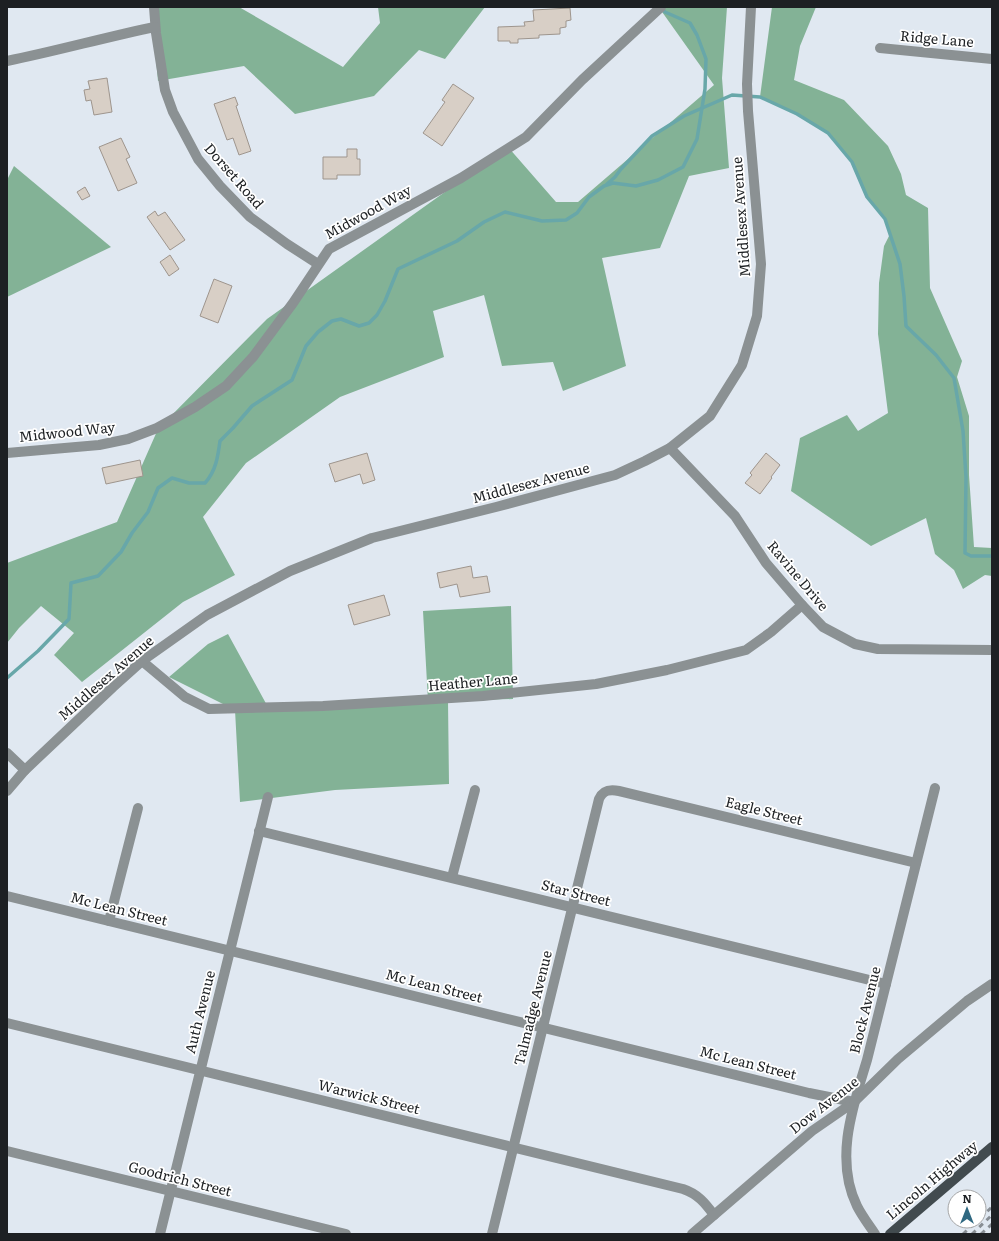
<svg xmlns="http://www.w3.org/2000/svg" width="999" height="1241" font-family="Literata,serif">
<rect width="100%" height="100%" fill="#e0e8f1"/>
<g fill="#83b296">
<polygon points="151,7 239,7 343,67 380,23 378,7 485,7 445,59 419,50 374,96 295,114 244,66 158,81"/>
<polygon points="662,7 727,7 722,78 729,168 689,176 660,248 602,258 626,366 563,391 553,362 502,366 484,295 433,311 444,357 340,397 246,463 203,517 235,575 183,602 82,682 54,655 74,633 41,606 19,628 7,643 7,563 117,522 158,429 267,319 508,147 556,202 578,202 714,85 660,9"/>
<polygon points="772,7 816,7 800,46 794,80 844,100 888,146 901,174 906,195 928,208 930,288 962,361 957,377 969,416 969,475 974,547 992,548 992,576 985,575 963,589 954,570 935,554 926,518 871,546 791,491 800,438 847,415 858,431 888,413 878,334 879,283 884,246 890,234 885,219 867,197 852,162 828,133 797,114 760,97"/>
<polygon points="14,166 111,247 7,297 7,180"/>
<polygon points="511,606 513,699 448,701 449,784 335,790 240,802 235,710 169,677 208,644 228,634 269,709 428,701 423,611"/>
</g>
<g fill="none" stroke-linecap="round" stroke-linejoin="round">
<g stroke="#68a7a9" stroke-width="3.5">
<polyline points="607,184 615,177 621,169 652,136 684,116 732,95 760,97 797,114 828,133 852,162 867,197 885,219 900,264 904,296 906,326 936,355 954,378 963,431 966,477 965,553 971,556 992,556"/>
<path d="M 7,678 L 38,651 L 69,619 L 71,583 L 98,576 L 121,552 L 132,533 L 148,512 L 158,488 L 172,478 L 189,483 L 205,483 C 216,471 218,456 220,441 L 233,428 L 252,406 L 292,380 L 306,346 L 318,332 L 332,321 L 341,319 L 359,326 L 369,323 L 377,315 L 385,301 L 398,269 L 457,241 L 484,222 L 505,212 L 542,221 L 566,220 L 577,213 L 589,197 L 604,186 L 613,183 L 636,186 L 658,180 L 683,167 L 697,139 L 705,89 L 706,59 L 697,35 L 690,23 L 665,12 L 661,8"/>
</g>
</g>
<g fill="#d8cfc6" stroke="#9e958d">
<polygon points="570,8 571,20 566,21 566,27 560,28 560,34 539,35 539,38 518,39 518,43 510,43 510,41 498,41 498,27 525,26 524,22 534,21 533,10"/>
<polygon points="107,78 112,112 94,115 91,100 86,101 84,90 90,89 88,81"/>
<polygon points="453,84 474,98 442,146 423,133 445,102 442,100"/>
<polygon points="235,97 238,105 236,106 251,151 239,155 233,138 227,140 214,104"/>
<polygon points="121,138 130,157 126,159 137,183 118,191 99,147"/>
<polygon points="347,149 357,149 357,159 360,159 360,175 337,175 337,179 323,179 323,157 347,157"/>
<polygon points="85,187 90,196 82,200 77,192"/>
<polygon points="155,211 158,216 165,212 185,240 170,250 147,217"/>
<polygon points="170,255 179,269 169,276 160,262"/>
<polygon points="214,279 232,286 218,323 200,316"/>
<polygon points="367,453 375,480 363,484 360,474 335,482 329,464"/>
<polygon points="766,453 780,465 771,477 772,478 760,494 745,483 752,475 750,473"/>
<polygon points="140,460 143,476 106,484 102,468"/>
<polygon points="471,566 473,578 487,576 490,592 460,597 457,584 440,588 437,573"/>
<polygon points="384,595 390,615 354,625 348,605"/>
</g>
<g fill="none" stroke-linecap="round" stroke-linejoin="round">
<g stroke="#8b9193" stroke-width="10">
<polyline points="154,7 156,33 165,90 173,112 198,159 220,186 250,217 287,244 318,264"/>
<polyline points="880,48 992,59"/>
<path d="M 7,61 C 57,51 106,37 155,27"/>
<polyline points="670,448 735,516 766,563 802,605 823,627 855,644 878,649 992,650"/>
<polyline points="7,453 99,445 128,439 157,428 195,407 226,386 253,357 293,303 329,249 461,178 526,137 582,80 661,7"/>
<polyline points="142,661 185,697 209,709 323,706 483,696 596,684 667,670 746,650 771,632 802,605"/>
<polyline points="7,753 25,770"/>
<polyline points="7,791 25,770 113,687 142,661 207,615 290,571 372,538 496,507 615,475 645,461 670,448 710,416 742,365 757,316 761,264 748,111 747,84 751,7"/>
<polyline points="259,831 886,984"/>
<polyline points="452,877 475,790"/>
<polyline points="7,896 809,1093 854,1102"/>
<polyline points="109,921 138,808"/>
<path d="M 7,1023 L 683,1189 C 698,1194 705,1203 714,1215"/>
<polyline points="7,1151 346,1234"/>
<polyline points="160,1234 268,797"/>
<path d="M 492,1234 L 599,799 C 603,790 610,789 619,791 L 916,863"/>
<polyline points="692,1234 812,1131 854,1102 898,1059 967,1001 992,984"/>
<path d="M 875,1234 C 869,1225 862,1216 857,1206 C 834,1159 853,1106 867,1060 L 935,788"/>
</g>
<polyline stroke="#424b4f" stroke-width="10" points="890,1234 992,1147"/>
<g stroke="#888e94" stroke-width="3" stroke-dasharray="5 5" stroke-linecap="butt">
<polyline points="980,1218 992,1207"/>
<polyline points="963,1234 976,1222"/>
<polyline points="972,1234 992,1215"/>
<polyline points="981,1234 992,1224"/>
<polyline points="991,1234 992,1233"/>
</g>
</g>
<g text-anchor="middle" stroke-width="3.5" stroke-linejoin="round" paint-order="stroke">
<g font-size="14" fill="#1d2023" stroke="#fff">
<text transform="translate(937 39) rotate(5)" y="5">Ridge Lane</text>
<text transform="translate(234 176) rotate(49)" y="5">Dorset Road</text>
<text transform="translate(368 212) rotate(-29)" y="5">Midwood Way</text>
<text transform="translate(741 217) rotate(-94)" y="5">Middlesex Avenue</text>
<text transform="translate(67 432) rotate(-6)" y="5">Midwood Way</text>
<text transform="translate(531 483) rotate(-15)" y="5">Middlesex Avenue</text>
<text transform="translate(798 576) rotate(50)" y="5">Ravine Drive</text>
<text transform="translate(106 678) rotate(-41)" y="5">Middlesex Avenue</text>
<text transform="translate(473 682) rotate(-5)" y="5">Heather Lane</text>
<text transform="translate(764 811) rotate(14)" y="5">Eagle Street</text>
<text transform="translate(576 893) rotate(14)" y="5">Star Street</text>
<text transform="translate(119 909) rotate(14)" y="5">Mc Lean Street</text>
<text transform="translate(434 986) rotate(14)" y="5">Mc Lean Street</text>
<text transform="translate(533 1008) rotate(-76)" y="5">Talmadge Avenue</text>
<text transform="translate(865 1010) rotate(-76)" y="5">Block Avenue</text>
<text transform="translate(200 1012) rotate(-76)" y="5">Auth Avenue</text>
<text transform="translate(748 1063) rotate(14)" y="5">Mc Lean Street</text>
<text transform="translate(369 1097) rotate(14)" y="5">Warwick Street</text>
<text transform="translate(824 1105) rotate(-38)" y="5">Dow Avenue</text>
<text transform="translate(180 1179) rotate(14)" y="5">Goodrich Street</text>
<text transform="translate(932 1180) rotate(-40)" y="5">Lincoln Highway</text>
</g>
</g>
<rect width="999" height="1241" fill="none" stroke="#1d2023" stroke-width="16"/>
<g transform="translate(967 1209)"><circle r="19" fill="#ffffff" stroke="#a5a6a7"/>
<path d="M0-3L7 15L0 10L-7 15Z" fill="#2f6881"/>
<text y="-6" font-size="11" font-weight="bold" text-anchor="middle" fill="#1d2023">N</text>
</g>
</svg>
